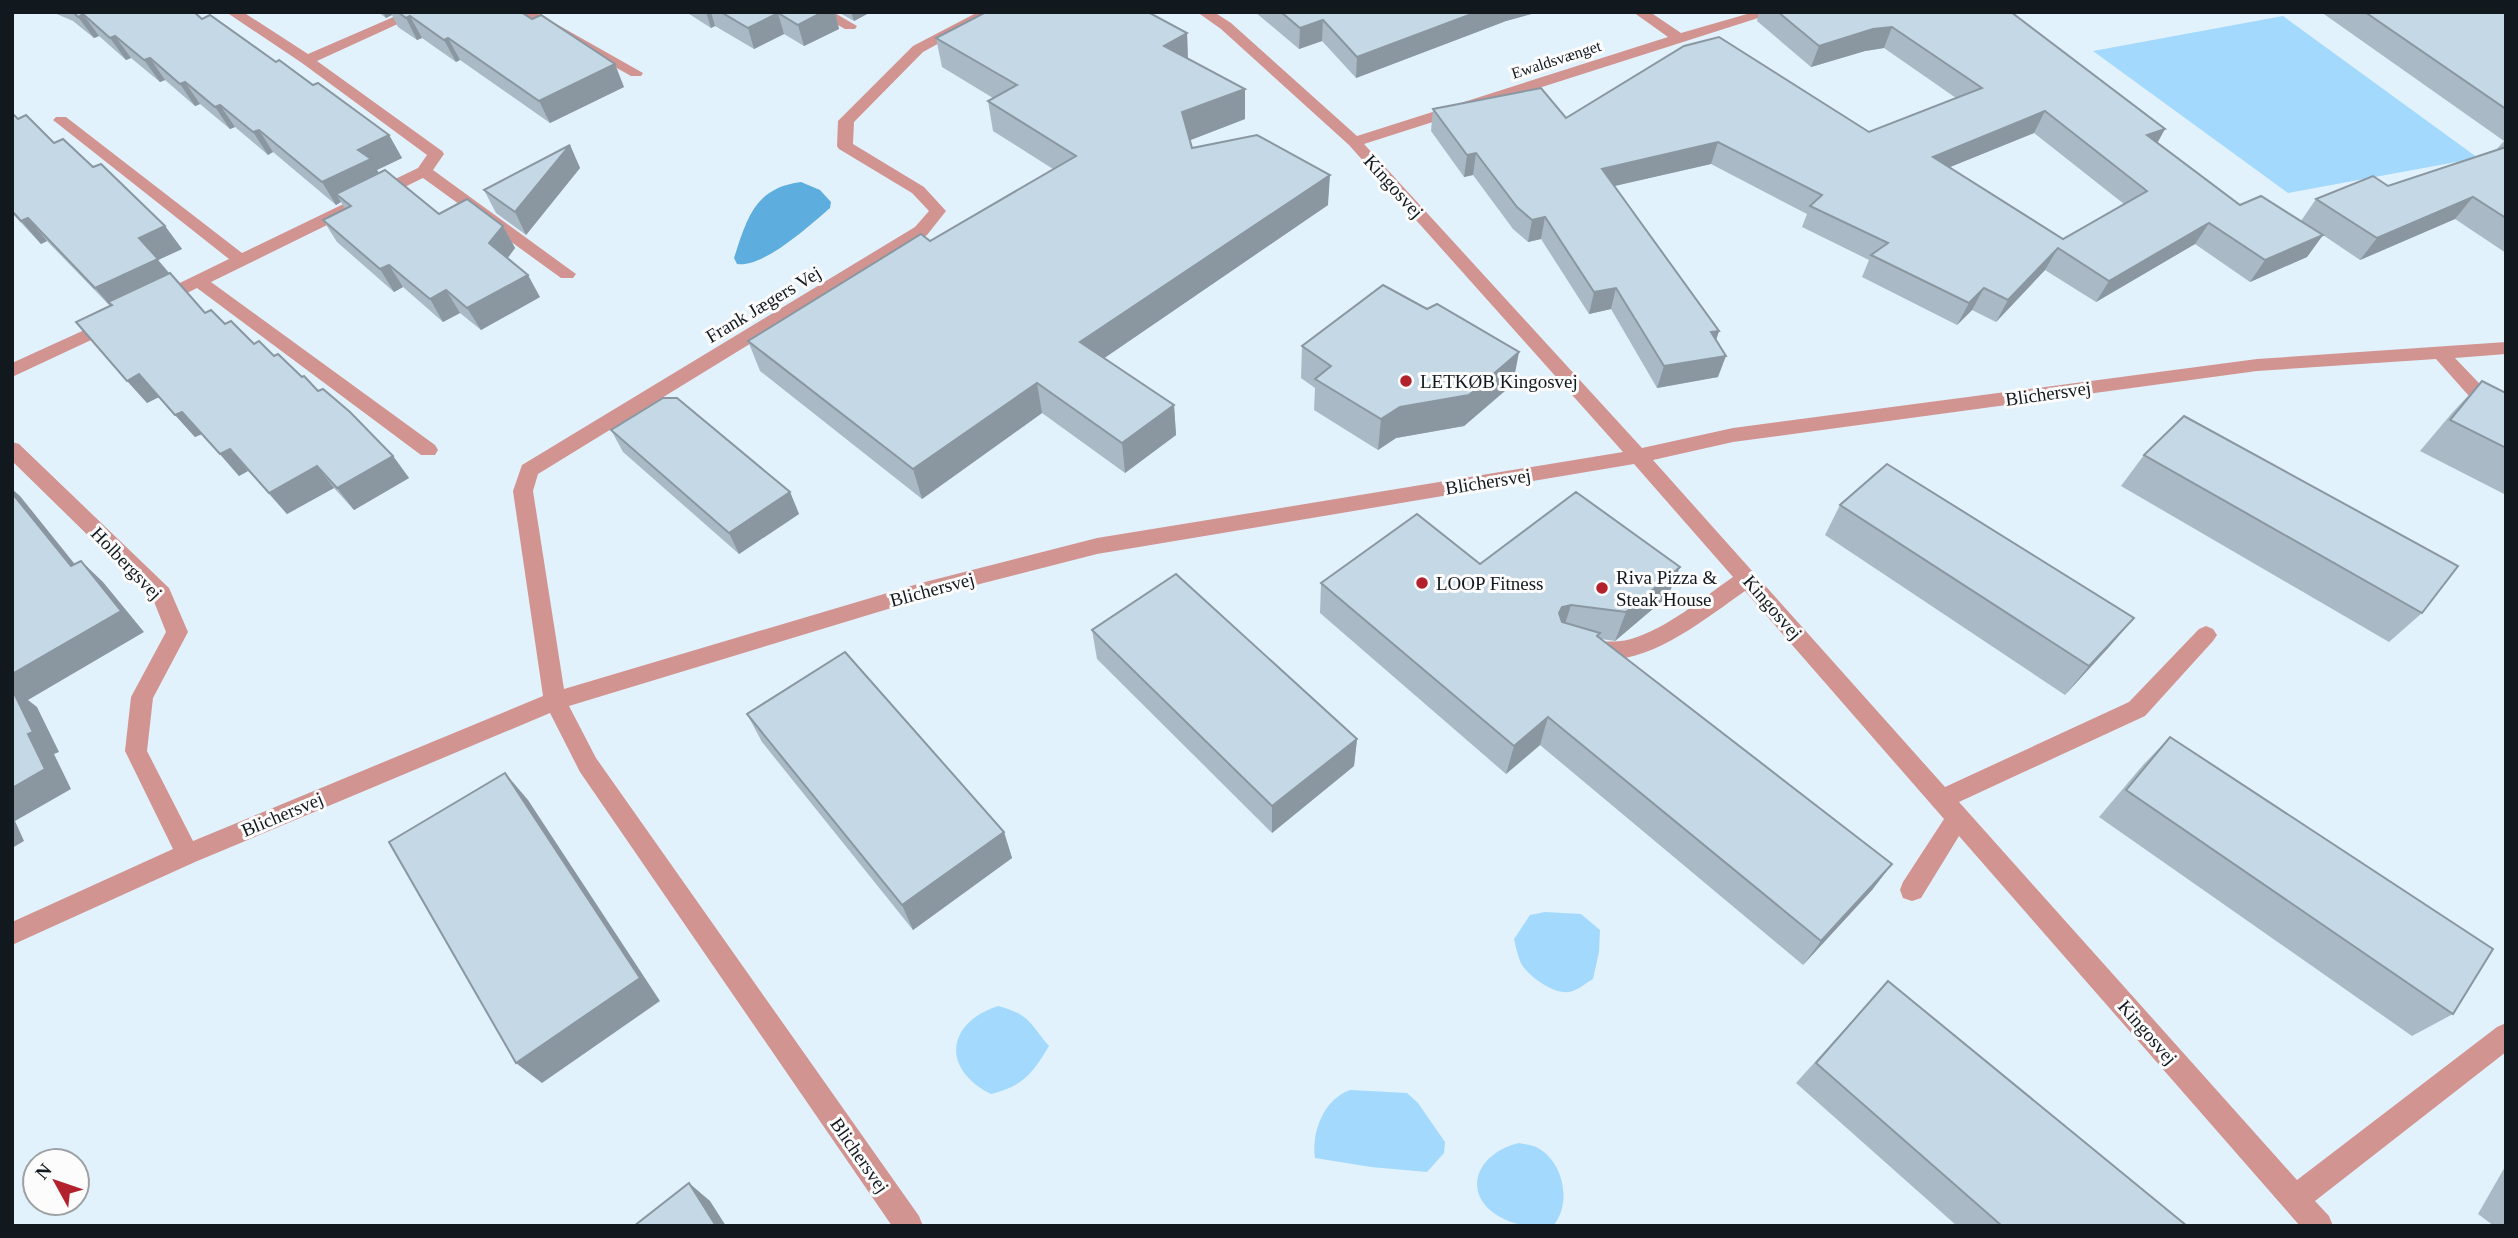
<svg xmlns="http://www.w3.org/2000/svg" width="2518" height="1238" font-family="Georgia,serif">
<rect width="100%" height="100%" fill="#e2f2fd"/>
<g fill="#a3d9fc">
<polygon points="2283,16 2478,158 2288,193 2093,51"/>
<path d="M 1545,912 L 1581,914 L 1600,930 L 1599,952 L 1593,979 C 1586,983 1577,991 1569,992 C 1553,994 1530,977 1522,965 C 1518,958 1516,947 1514,939 L 1530,915 Z"/>
<path d="M 998,1006 C 1031,1015 1029,1023 1049,1046 C 1033,1073 1023,1086 991,1094 C 941,1069 946,1023 998,1006 Z"/>
<path d="M 1350,1090 L 1407,1093 L 1418,1103 L 1445,1142 L 1444,1153 L 1427,1172 L 1371,1167 L 1315,1158 C 1311,1132 1324,1099 1350,1090 Z"/>
<path d="M 1519,1143 C 1524,1144 1531,1145 1536,1147 C 1563,1160 1573,1203 1553,1226 C 1536,1226 1520,1227 1504,1219 C 1459,1197 1475,1153 1519,1143 Z"/>
</g>
<path fill="#5daddf" d="M 801,182 L 820,190 L 831,202 L 830,208 C 810,225 764,268 737,264 L 734,258 C 747,219 754,188 801,182 Z"/>
<g fill="none" stroke-linecap="round" stroke-linejoin="round">
<g fill="#d29490" fill-rule="evenodd">
<polygon points="226,12 243,12 308,54 405,12 424,12 317,61 442,151 444,154 433,170 576,274 573,278 561,278 423,178 211,282 435,445 438,450 435,455 421,455 197,288 163,305 151,305 148,301 151,297 229,259 53,120 56,117 66,117 242,253 418,168 427,155 302,63"/>
<polygon points="517,12 535,12 643,73 641,76 631,76"/>
<polygon points="815,12 833,12 857,26 855,29 845,29"/>
<path d="M 978,12 L 996,12 L 923,52 L 854,122 L 853,144 L 924,187 L 946,211 L 927,235 L 538,474 L 533,491 L 564,689 L 921,583 L 1097,538 L 1623,452 L 1349,145 L 1221,29 L 1197,12 L 1214,12 L 1231,23 L 1357,136 L 1668,37 L 1633,12 L 1650,12 L 1681,33 L 1754,12 L 1777,12 L 1364,144 L 1642,448 L 1733,428 L 2257,359 L 2506,342 L 2506,354 L 2455,358 L 2499,404 L 2506,408 L 2506,423 L 2485,414 L 2436,359 L 2257,371 L 1733,442 L 1653,460 L 1945,787 L 2129,702 L 2199,629 L 2206,626 L 2213,629 L 2217,635 L 2213,641 L 2145,716 L 1959,802 L 2297,1180 L 2497,1027 L 2506,1023 L 2506,1052 L 2315,1201 L 2329,1216 L 2333,1226 L 2300,1226 L 1959,836 L 1921,898 L 1912,901 L 1903,898 L 1900,890 L 1903,882 L 1944,819 L 1745,591 C 1702,621 1638,675 1582,656 L 1579,650 L 1582,644 C 1598,639 1615,644 1631,639 C 1668,628 1701,599 1733,577 L 1634,464 L 1097,554 L 921,599 L 569,706 L 596,758 L 919,1216 L 923,1226 L 892,1226 L 580,772 L 550,713 L 195,862 L 12,945 L 12,922 L 173,849 L 125,751 L 131,697 L 166,632 L 153,599 L 12,461 L 12,442 L 19,444 L 169,588 L 188,632 L 153,698 L 147,751 L 193,841 L 543,696 L 513,491 L 522,465 L 915,227 L 929,211 L 912,193 L 839,149 L 837,146 L 838,121 L 913,46 Z"/>
<polygon points="113,317 122,323 119,327 12,377 12,363"/>
</g>
</g>
<g fill="#a9bac6" fill-rule="evenodd">
<polygon points="52,12 194,12 202,19 313,85 389,135 402,158 377,170 379,173 439,214 503,226 515,248 508,258 540,297 481,330 460,313 443,322 403,287 394,292 337,242 323,220 345,209 341,202 336,205 273,152 268,155 235,127 230,129 200,104 195,106 165,80 160,82 131,58 126,60 99,36 94,38 73,21"/>
<polygon points="378,12 521,12 624,87 550,123 460,60 456,62 422,38 417,40 398,27 392,15 386,18"/>
<polygon points="686,12 835,12 839,29 804,46 784,34 754,49 715,26 711,28"/>
<polygon points="838,12 871,12 854,21"/>
<polygon points="1255,12 1539,12 1506,21 1356,78 1322,41 1299,49"/>
<path d="M 1759,12 L 2011,12 L 2157,143 L 2240,205 L 2301,221 L 2316,199 L 2388,186 L 2496,150 L 2504,141 L 2321,12 L 2506,12 L 2506,253 L 2455,219 L 2360,260 L 2323,235 L 2307,257 L 2250,282 L 2195,244 L 2096,302 L 2045,270 L 1996,322 L 1972,310 L 1957,325 L 1862,277 L 1869,260 L 1802,227 L 1807,214 L 1711,164 L 1614,186 L 1719,331 L 1716,340 L 1718,377 L 1657,388 L 1611,309 L 1589,314 L 1541,239 L 1528,242 L 1513,229 L 1473,175 L 1464,177 L 1431,131 L 1433,109 L 1566,118 L 1869,132 L 1956,98 L 1884,48 L 1865,51 L 1811,67 L 1757,21 ZM 2034,133 L 2124,204 L 2063,239 L 1950,167 Z"/>
<polygon points="1187,33 1188,59 1245,119 1190,140 1192,148 1328,205 1104,358 1174,405 1176,435 1125,473 1042,413 922,499 760,371 748,341 930,241 1053,169 993,131 988,101 993,98 942,67 936,38"/>
<polygon points="12,113 18,119 54,143 93,167 165,226 182,249 158,260 205,313 225,324 274,356 302,377 393,456 409,478 354,510 334,488 287,514 248,471 239,476 202,434 195,437 159,397 147,403 110,306 47,241 41,244 12,213"/>
<polygon points="570,145 580,168 526,235 496,213 484,190"/>
<polygon points="1302,346 1513,384 1464,426 1396,438 1378,450 1314,410 1315,388 1301,378"/>
<polygon points="2482,381 2506,393 2506,495 2420,451 2452,413"/>
<polygon points="611,430 790,492 799,514 739,554 623,452"/>
<polygon points="2144,455 2422,613 2389,642 2121,486"/>
<polygon points="1840,505 2134,618 2109,647 2065,695 1825,535"/>
<polygon points="1480,564 1668,596 1615,641 1601,639 1892,864 1872,890 1803,965 1540,745 1506,774 1320,613 1321,583"/>
<polygon points="1092,630 1357,739 1354,766 1272,833 1097,659"/>
<polygon points="747,714 1004,832 1012,858 913,930 762,742"/>
<polygon points="2170,737 2453,1014 2412,1036 2099,817 2143,765"/>
<polygon points="1888,981 2187,1226 1957,1226 1796,1083"/>
<polygon points="2506,1165 2506,1226 2494,1226 2478,1214"/>
</g>
<g fill="#8a97a1">
<polygon points="383,12 391,12 392,15 386,18"/>
<polygon points="706,12 711,12 715,26 711,28"/>
<polygon points="823,12 835,12 839,29 804,46 798,25"/>
<polygon points="851,12 871,12 854,21"/>
<polygon points="1477,12 1539,12 1506,21 1356,78 1357,57"/>
<polygon points="778,13 784,34 754,49 748,28"/>
<polygon points="83,14 99,36 94,38 78,17"/>
<polygon points="410,16 422,38 417,40 406,18"/>
<polygon points="1323,20 1322,41 1299,49 1300,28"/>
<polygon points="1892,27 1884,48 1865,51 1811,67 1819,46 1873,29"/>
<polygon points="1187,33 1188,63 1164,46"/>
<polygon points="115,36 131,58 126,60 110,38"/>
<polygon points="448,38 460,60 456,62 444,40"/>
<polygon points="150,58 165,80 160,82 144,60"/>
<polygon points="615,64 624,87 550,123 539,101"/>
<polygon points="185,82 200,104 195,106 180,84"/>
<polygon points="1245,89 1245,119 1183,143 1182,112"/>
<polygon points="220,105 235,127 230,129 215,107"/>
<polygon points="2045,111 2034,133 1923,178 1933,157"/>
<polygon points="2165,129 2153,151 2147,135"/>
<polygon points="259,130 273,152 268,155 253,132"/>
<polygon points="389,135 402,158 377,170 384,182 336,194 341,202 336,205 322,182 358,150"/>
<polygon points="1718,142 1711,164 1597,190 1602,169"/>
<polygon points="570,145 580,168 526,235 515,212"/>
<polygon points="1476,153 1473,175 1464,177 1467,155"/>
<polygon points="1330,175 1328,205 1084,372 1080,342"/>
<polygon points="2473,197 2455,219 2360,260 2377,238"/>
<polygon points="1545,217 1541,239 1528,242 1532,220"/>
<polygon points="28,218 47,241 41,244 21,221"/>
<polygon points="2209,223 2195,244 2096,302 2109,281"/>
<polygon points="165,226 182,249 158,260 176,282 115,311 95,288 139,238"/>
<polygon points="503,226 515,248 502,265 489,243"/>
<polygon points="2323,235 2307,257 2250,282 2265,260"/>
<polygon points="2058,248 2045,270 1996,322 2008,300"/>
<polygon points="389,265 403,287 394,292 380,269"/>
<polygon points="528,275 540,297 481,330 467,308"/>
<polygon points="1616,288 1611,309 1589,314 1594,292"/>
<polygon points="1984,288 1972,310 1957,325 1969,303"/>
<polygon points="446,290 460,313 443,322 430,299"/>
<polygon points="1719,331 1712,352 1711,332"/>
<polygon points="1519,352 1513,384 1464,426 1396,438 1378,450 1381,419 1400,407"/>
<polygon points="1726,356 1718,377 1657,388 1664,366"/>
<polygon points="139,374 159,397 147,403 127,381"/>
<polygon points="1037,383 1042,413 922,499 913,469"/>
<polygon points="1174,405 1176,435 1125,473 1122,443"/>
<polygon points="182,412 202,434 195,437 175,415"/>
<polygon points="230,449 248,471 239,476 220,454"/>
<polygon points="393,456 409,478 354,510 337,488"/>
<polygon points="317,466 334,488 287,514 269,493"/>
<polygon points="12,489 20,496 94,588 71,566 12,493"/>
<polygon points="790,492 799,514 739,554 729,533"/>
<polygon points="81,561 103,582 144,632 28,700 37,707 59,752 54,754 71,789 15,821 24,841 12,848 12,788 28,734 12,693 12,674"/>
<polygon points="1680,567 1668,596 1615,641 1626,612"/>
<polygon points="1571,605 1562,634 1559,613 1562,607"/>
<polygon points="2134,618 2109,647 2065,695 2089,666"/>
<polygon points="1548,717 1540,745 1506,774 1514,746"/>
<polygon points="1357,739 1354,766 1272,833 1272,806"/>
<polygon points="505,773 528,800 660,1001 542,1083 516,1063"/>
<polygon points="1004,832 1012,858 913,930 902,905"/>
<polygon points="1892,864 1872,890 1803,965 1821,941"/>
<polygon points="689,1183 710,1201 726,1226 716,1226"/>
</g>
<g fill="#c5d8e6" stroke="#8a97a1" stroke-width="2" fill-rule="evenodd">
<polygon points="73,12 194,12 202,19 210,15 276,62 279,60 313,85 318,83 389,135 358,150 371,159 322,182 259,130 253,132 220,105 215,107 185,82 180,84 150,58 144,60 115,36 110,38 83,14 78,17"/>
<polygon points="398,12 521,12 532,19 541,15 615,64 539,101 448,38 444,40 410,16 406,18"/>
<polygon points="721,12 823,12 798,25 778,13 748,28"/>
<polygon points="986,12 1148,12 1187,33 1164,46 1245,89 1182,112 1192,148 1257,135 1330,175 1080,342 1174,405 1122,443 1037,383 913,469 748,341 921,234 930,241 1076,156 988,101 1017,85 936,38"/>
<polygon points="1281,12 1477,12 1357,57 1323,20 1300,28"/>
<path d="M 1778,12 L 2011,12 L 2165,129 L 2147,135 L 2240,205 L 2261,196 L 2323,235 L 2265,260 L 2209,223 L 2109,281 L 2058,248 L 2008,300 L 1984,288 L 1969,303 L 1871,255 L 1888,243 L 1810,206 L 1822,195 L 1718,142 L 1602,169 L 1719,331 L 1711,332 L 1726,356 L 1664,366 L 1616,288 L 1594,292 L 1545,217 L 1532,220 L 1517,207 L 1476,153 L 1467,155 L 1433,109 L 1541,88 L 1566,118 L 1684,46 L 1719,37 L 1869,132 L 1982,88 L 1892,27 L 1873,29 L 1819,46 ZM 2045,111 L 2147,191 L 2063,239 L 1933,157 Z"/>
<polygon points="2365,12 2506,12 2506,109"/>
<polygon points="12,113 18,119 26,115 54,143 63,139 93,167 101,164 165,226 139,238 158,259 95,288 28,218 21,221 12,211"/>
<polygon points="570,145 515,212 484,190"/>
<polygon points="2506,147 2506,218 2473,197 2377,238 2316,199 2373,176 2388,186"/>
<polygon points="385,170 439,214 467,199 503,226 489,243 528,275 467,308 446,290 430,299 389,265 380,269 323,220 351,206 336,194"/>
<polygon points="170,273 205,313 211,310 225,324 231,321 254,344 259,341 274,356 278,354 302,377 304,376 318,391 323,389 350,412 393,456 337,488 317,466 269,493 230,449 220,454 182,412 175,415 139,374 127,381 76,322 112,305 108,302"/>
<polygon points="1383,285 1427,309 1437,304 1519,352 1469,395 1400,407 1381,419 1315,379 1331,366 1302,346"/>
<polygon points="2482,381 2506,393 2506,448 2450,420"/>
<polygon points="663,398 677,398 790,492 729,533 611,430"/>
<polygon points="2184,416 2458,566 2422,613 2144,455"/>
<polygon points="1887,464 2134,618 2089,666 1840,505"/>
<polygon points="1576,492 1680,567 1626,612 1571,605 1562,607 1559,613 1562,622 1600,633 1597,636 1892,864 1821,941 1548,717 1514,746 1321,583 1417,514 1480,564"/>
<polygon points="12,493 71,566 81,561 121,611 12,674"/>
<polygon points="1176,574 1357,739 1272,806 1092,630"/>
<polygon points="845,652 1004,832 902,905 747,714"/>
<polygon points="12,689 33,732 28,734 45,769 12,788"/>
<polygon points="2170,737 2493,949 2453,1014 2126,790"/>
<polygon points="505,773 640,978 516,1063 389,842"/>
<polygon points="1888,981 2187,1226 2002,1226 1816,1063"/>
<polygon points="689,1183 716,1226 634,1226"/>
</g>
<g fill="#b2212c" stroke="#fcfcfc" stroke-width="2.5">
<circle cx="1406" cy="381" r="7"/>
<circle cx="1422" cy="583" r="7"/>
<circle cx="1602" cy="588" r="7"/>
</g>
<g text-anchor="middle" stroke-width="6" stroke-linejoin="round" paint-order="stroke">
<g font-size="16" fill="#12191e" stroke="#fcfcfc">
<text transform="translate(1556 59) rotate(-18)" y="6">Ewaldsvænget</text>
</g>
<g font-size="19" fill="#12191e" stroke="#fcfcfc">
<text transform="translate(1394 186) rotate(48)" y="7">Kingosvej</text>
<text transform="translate(763 304) rotate(-31)" y="7">Frank Jægers Vej</text>
<text transform="translate(2048 393) rotate(-8)" y="7">Blichersvej</text>
<text transform="translate(1488 481) rotate(-9)" y="7">Blichersvej</text>
<text transform="translate(127 563) rotate(46)" y="7">Holbergsvej</text>
<text transform="translate(932 589) rotate(-15)" y="7">Blichersvej</text>
<text transform="translate(1773 607) rotate(49)" y="7">Kingosvej</text>
<text transform="translate(282 814) rotate(-23)" y="7">Blichersvej</text>
<text transform="translate(2148 1032) rotate(49)" y="7">Kingosvej</text>
<text transform="translate(860 1155) rotate(55)" y="7">Blichersvej</text>
</g>
<g font-size="19" fill="#12191e" stroke="#fcfcfc" text-anchor="start">
<text x="1420" y="388">LETKØB Kingosvej</text>
<text x="1616" y="584">Riva Pizza &amp;<tspan x="1616" dy="22">Steak House</tspan></text>
<text x="1436" y="590">LOOP Fitness</text>
</g>
</g>
<rect width="2518" height="1238" fill="none" stroke="#12191e" stroke-width="28"/>
<g transform="translate(56 1182) rotate(310)"><circle r="33" fill="#fcfcfc" stroke="#9ea1a3" stroke-width="2"/>
<path d="M0-5L12 26L0 18L-12 26Z" fill="#b2212c"/>
<text y="-10" font-size="19" font-weight="bold" text-anchor="middle" fill="#12191e">N</text>
</g>
</svg>
